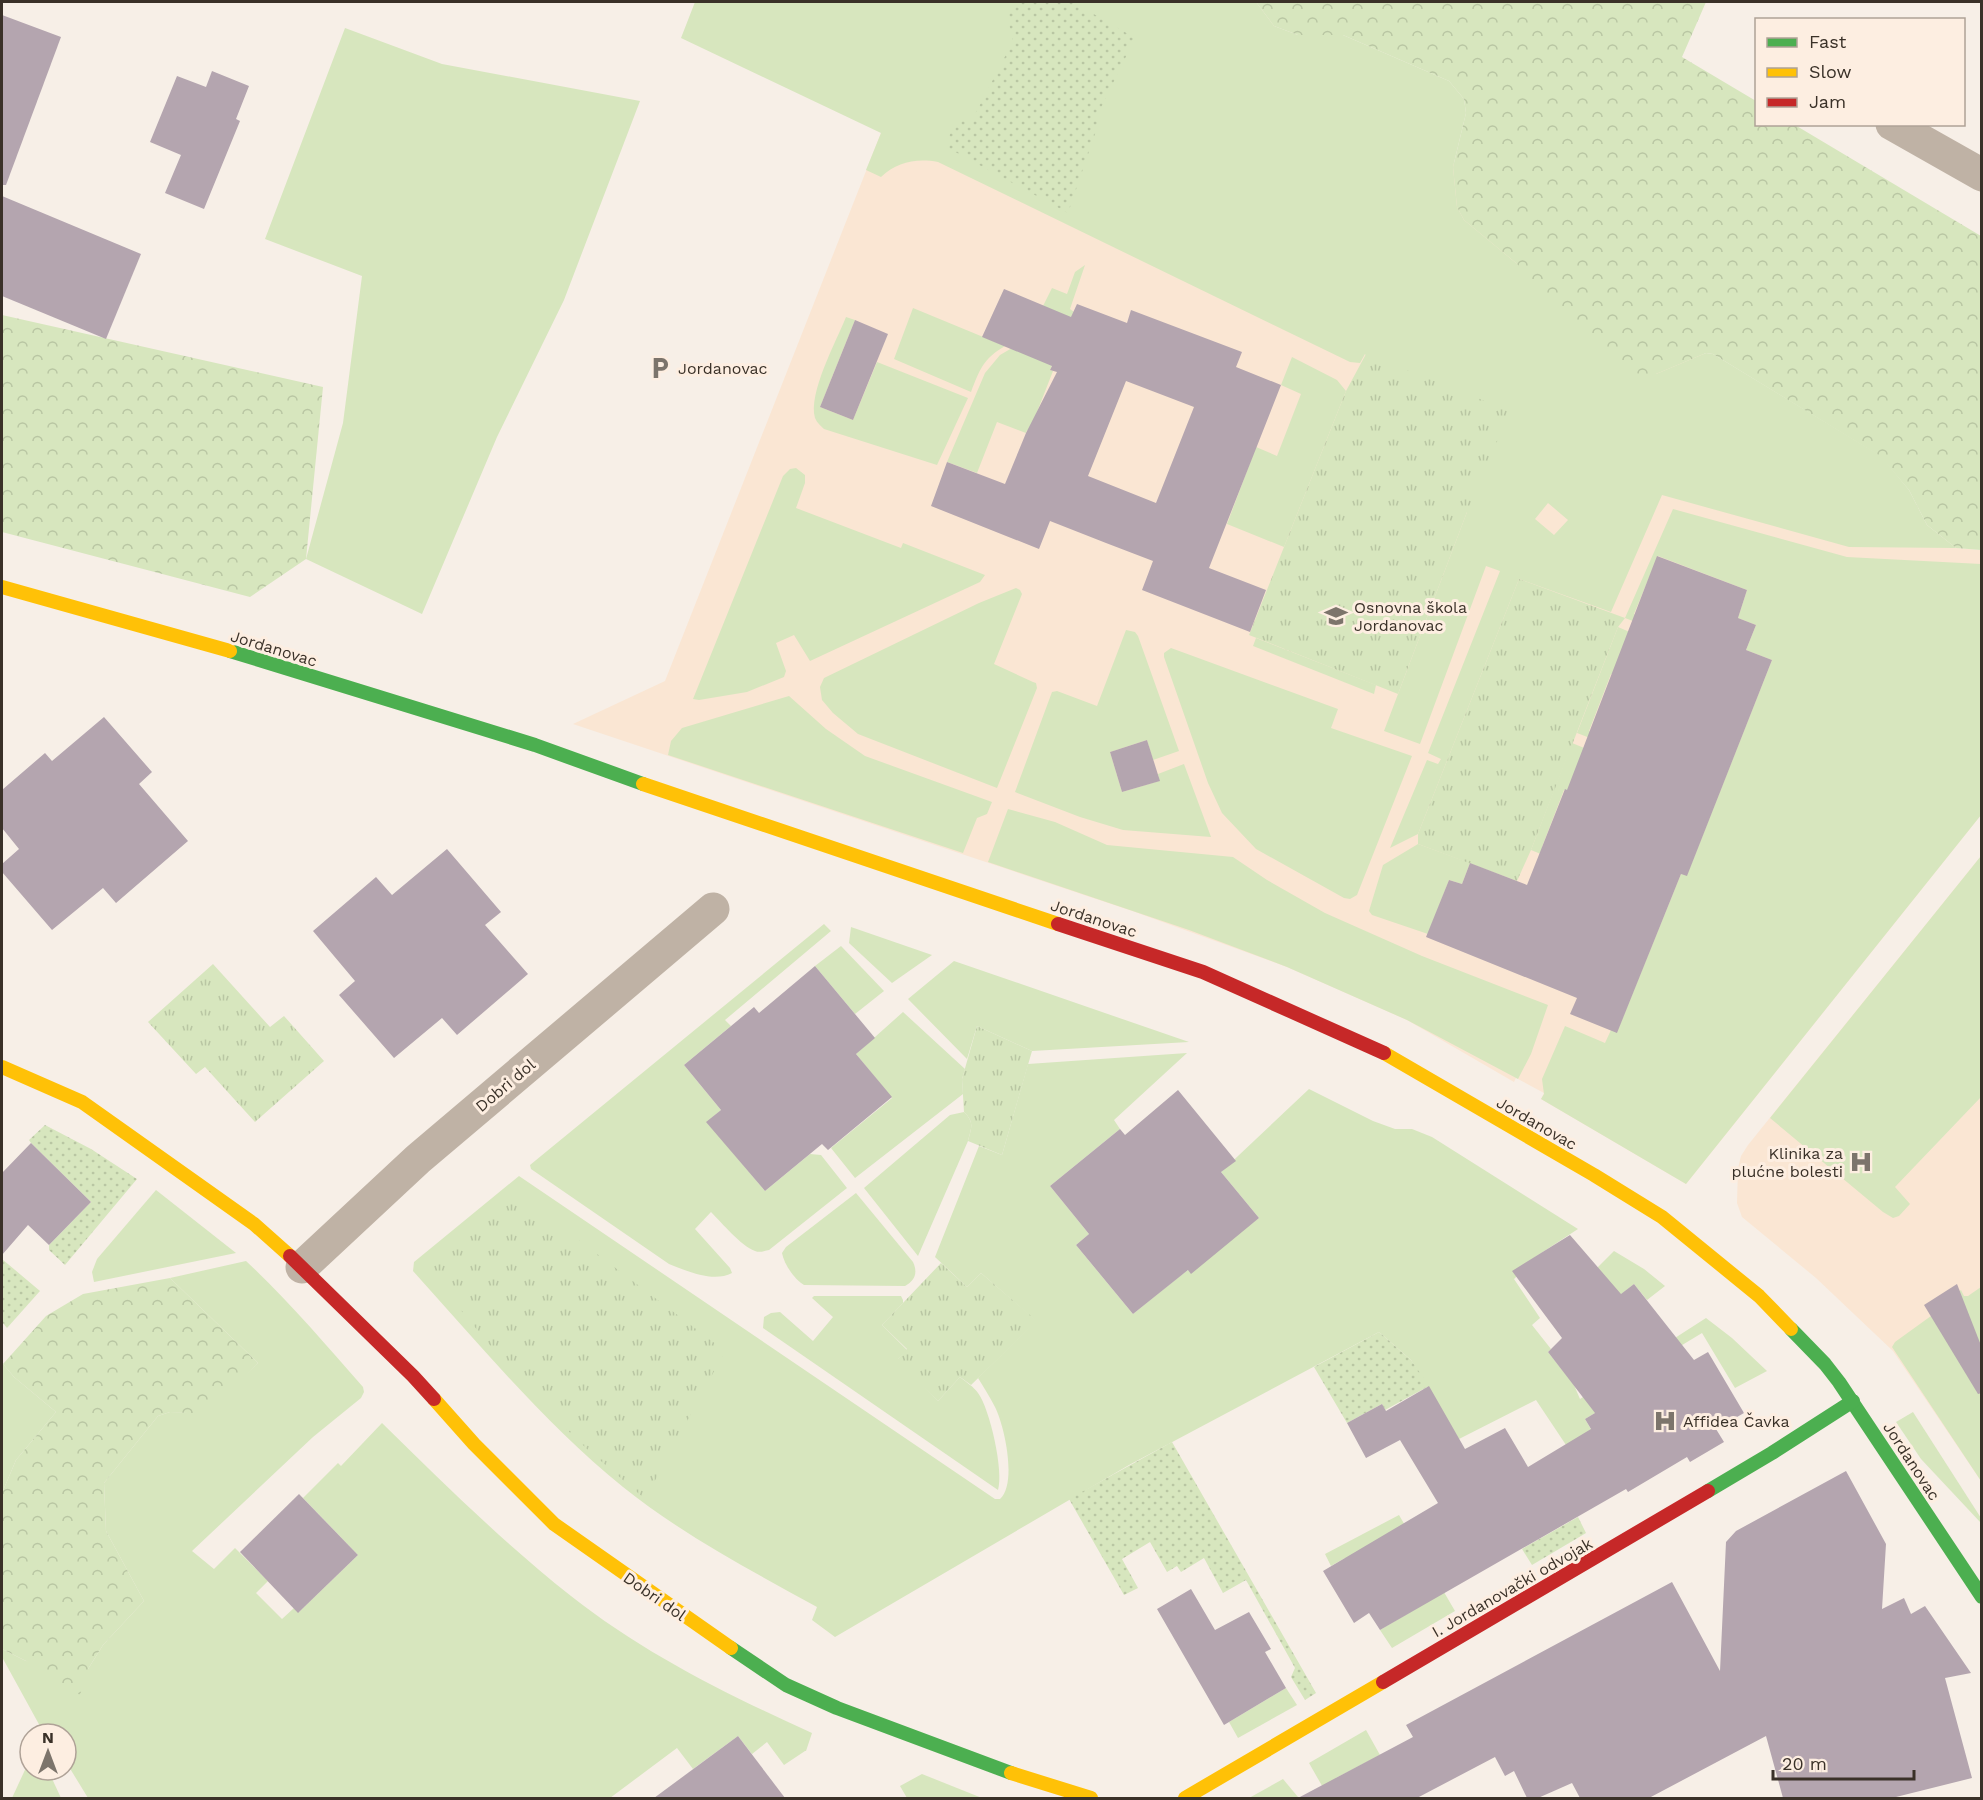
<svg xmlns="http://www.w3.org/2000/svg" width="1983" height="1800" font-family="'Work Sans',sans-serif">
<defs>
<pattern id="forest-crowns" width="20" height="18" patternUnits="userSpaceOnUse" patternTransform="scale(1.5)"><rect width="20" height="18" fill="#d7e6be"/><path d="M2 6a3 3 0 1 1 6 0M12 15a3 3 0 1 1 6 0" fill="none" stroke="#b9c6a3"/></pattern>
<pattern id="park-tufts" width="24" height="20" patternUnits="userSpaceOnUse" patternTransform="scale(1.5)"><rect width="24" height="20" fill="#d7e6be"/><path d="M3 7l-1-3M5 7V3M7 7l1-3M15 17l-1-3M17 17v-4M19 17l1-3" fill="none" stroke="#b9c6a3"/></pattern>
<pattern id="garden-dots" width="8" height="8" patternUnits="userSpaceOnUse" patternTransform="scale(1.5)"><rect width="8" height="8" fill="#d7e6be"/><path d="M2 2h.1M6 6h.1" fill="none" stroke="#b9c6a3" stroke-width="1.8" stroke-linecap="round"/></pattern>
</defs>
<rect width="100%" height="100%" fill="#f7efe7"/>
<g fill="#fae6d3">
<polygon points="1256,2 1274,26 1956,548 1981,550 1981,815 1686,1184 1541,1099 1544,1093 1518,1079 1516,1078 1514,1082 1407,1020 1287,967 1135,912 573,724 665,681 881,133"/>
<polygon points="1981,856 1981,1481 1893,1351 1816,1278 1742,1217 1737,1203 1738,1168 1741,1156 1748,1145"/>
</g>
<g fill="#d7e6be" fill-rule="evenodd">
<path d="M 695,2 L 1256,2 L 1274,26 L 1298,35 L 1343,35 L 1449,81 L 1464,99 L 1466,113 L 1453,167 L 1457,207 L 1464,220 L 1516,263 L 1656,374 L 1706,353 L 1713,354 L 1881,456 L 1909,490 L 1927,525 L 1956,548 L 1849,547 L 1662,495 L 1611,612 L 1519,579 L 1418,834 L 1390,848 L 1427,760 L 1438,764 L 1441,759 L 1428,753 L 1500,571 L 1486,566 L 1420,744 L 1384,731 L 1467,512 L 1365,354 L 1360,363 L 1350,362 L 938,162 C 916,158 897,162 881,177 L 866,170 L 881,133 L 681,38 ZM 1548,503 L 1568,520 L 1554,535 L 1535,519 Z"/>
<polygon points="345,28 442,64 640,101 564,300 497,437 422,614 306,559 343,423 362,276 265,239"/>
<polygon points="1085,265 1070,309 1074,312 1050,370 1053,371 1030,430 1027,430 1026,433 997,422 977,473 947,462 985,373 1000,355 1019,344 1031,330 1052,288 1067,294 1075,272"/>
<path d="M 913,308 L 1005,346 C 983,359 980,369 971,392 L 894,359 Z"/>
<path d="M 846,317 L 855,320 L 820,407 L 853,420 L 877,362 L 968,398 L 937,465 L 824,429 C 821,426 817,423 815,418 C 808,393 836,342 846,317 Z"/>
<polygon points="1292,357 1337,380 1346,391 1284,547 1227,524 1256,447 1277,456 1301,394 1281,385"/>
<polygon points="796,468 805,475 805,483 796,508 901,548 903,543 985,575 980,582 810,661 794,635 776,643 786,671 784,677 747,692 699,700 693,699 783,476 790,469"/>
<polygon points="1673,509 1847,557 1981,564 1981,815 1686,1184 1541,1099 1544,1094 1542,1079 1565,1026 1605,1043 1611,1030 1617,1032 1681,874 1687,875 1772,660 1746,650 1756,625 1738,618 1747,590 1658,556 1634,614 1698,640 1696,645 1625,618"/>
<polygon points="1016,588 1020,590 1022,594 994,664 1033,682 1036,683 1037,688 997,788 858,734 833,713 822,700 820,687 824,678 979,603"/>
<polygon points="1618,627 1639,636 1624,678 1611,674 1589,731 1655,756 1652,762 1577,733"/>
<polygon points="1126,630 1135,632 1138,636 1179,751 1153,760 1147,740 1110,752 1122,792 1159,781 1158,774 1184,764 1211,837 1123,830 1080,817 1015,792 1052,692 1057,691 1097,706"/>
<polygon points="1256,638 1376,685 1374,694 1253,646"/>
<polygon points="1171,648 1338,709 1331,728 1412,756 1357,895 1350,899 1344,898 1256,849 1222,813 1208,783 1164,657 1164,653"/>
<polygon points="789,696 826,729 865,756 992,802 987,814 977,818 963,853 668,755 671,741 682,728"/>
<polygon points="1572,743 1594,752 1577,794 1564,790 1542,847 1590,874 1531,850"/>
<polygon points="1008,809 1055,822 1107,845 1233,857 1267,880 1325,913 1422,956 1548,1005 1531,1054 1518,1079 1407,1020 1287,967 1189,930 988,862"/>
<polygon points="1418,844 1470,863 1462,884 1449,880 1428,934 1372,915 1369,911 1383,865"/>
<polygon points="1981,856 1981,1097 1895,1187 1910,1204 1899,1216 1893,1218 1883,1212 1770,1118"/>
<path d="M 824,924 L 831,931 L 725,1020 L 731,1026 L 684,1065 L 721,1110 L 707,1122 L 765,1191 L 810,1154 L 821,1155 L 847,1188 L 769,1250 C 764,1251 760,1253 755,1251 C 741,1246 722,1223 711,1212 L 695,1229 L 730,1268 L 732,1273 C 713,1283 687,1271 669,1264 L 531,1169 L 530,1165 Z"/>
<polygon points="851,927 932,955 892,983 849,943"/>
<polygon points="841,946 884,991 855,1014 815,966"/>
<polygon points="954,961 1189,1042 1032,1051 977,1026 967,1059 908,999"/>
<polygon points="903,1012 965,1069 962,1079 963,1094 855,1178 831,1148 892,1098 856,1054"/>
<path d="M 1187,1053 L 1114,1120 L 1120,1129 L 1050,1186 L 1089,1234 L 1076,1245 L 1133,1314 L 1180,1276 L 1259,1218 L 1221,1172 L 1309,1089 L 1373,1121 L 1395,1129 L 1412,1129 L 1432,1137 L 1578,1229 L 1515,1270 L 1517,1276 L 1514,1279 L 1540,1318 L 1532,1325 L 1551,1349 L 1548,1352 L 1574,1385 L 1580,1399 L 1706,1318 L 1732,1338 L 1767,1371 L 1735,1388 L 1702,1333 L 1664,1356 L 1646,1383 L 1585,1419 L 1599,1443 L 1574,1457 L 1536,1400 L 1459,1439 L 1411,1360 L 1379,1332 L 1129,1465 L 835,1637 L 812,1620 L 817,1607 C 750,1570 683,1535 623,1487 C 545,1424 480,1345 413,1271 L 414,1262 L 519,1176 L 995,1499 L 1000,1499 C 1017,1484 1005,1427 995,1407 C 990,1397 984,1388 978,1378 L 1036,1321 L 981,1273 L 967,1287 L 935,1257 L 979,1146 L 1002,1155 L 1028,1064 Z"/>
<path d="M 964,1112 C 975,1123 971,1128 968,1141 L 918,1256 L 864,1188 L 950,1115 Z"/>
<polygon points="156,1190 236,1253 94,1282 92,1272 97,1259"/>
<path d="M 856,1193 L 913,1262 C 918,1273 915,1280 905,1286 L 804,1285 C 794,1279 784,1264 782,1253 L 786,1247 Z"/>
<polygon points="1614,1251 1644,1269 1665,1286 1647,1300 1634,1284 1619,1296 1597,1268"/>
<path d="M 246,1261 C 288,1300 325,1344 363,1387 L 364,1392 L 361,1398 L 313,1437 L 192,1551 L 214,1569 L 235,1548 L 268,1581 L 256,1593 L 282,1619 L 294,1608 L 299,1612 L 358,1555 L 303,1498 L 338,1463 L 341,1466 L 382,1423 C 443,1483 504,1543 571,1596 C 643,1653 728,1695 812,1733 L 806,1751 L 805,1751 L 784,1765 L 767,1742 L 752,1754 L 738,1736 L 693,1769 L 677,1748 L 610,1798 L 88,1798 L 66,1762 L 66,1734 L 46,1734 L 41,1728 L 2,1657 L 2,1649 L 26,1661 L 88,1669 L 103,1645 L 144,1601 L 106,1531 L 104,1483 L 158,1416 L 170,1412 L 205,1413 L 258,1363 L 170,1278 Z"/>
<polygon points="1981,1287 1981,1481 1892,1347 1895,1342 1931,1316 1961,1290 1964,1296 1968,1296"/>
<path d="M 814,1296 L 901,1296 L 903,1300 L 903,1303 L 882,1325 L 907,1350 L 898,1359 L 938,1401 L 960,1377 C 966,1382 974,1387 978,1393 C 990,1409 1004,1472 998,1490 L 763,1328 L 764,1317 L 771,1313 L 780,1312 L 813,1341 L 833,1317 L 812,1298 Z"/>
<polygon points="3,1364 14,1377 56,1412 16,1460 2,1493"/>
<polygon points="1913,1412 1981,1518 1981,1523 1921,1459 1896,1422"/>
<polygon points="1399,1515 1455,1611 1392,1648 1380,1630 1427,1602 1345,1558 1331,1566 1325,1554"/>
<polygon points="1286,1688 1297,1705 1238,1738 1229,1722"/>
<polygon points="1366,1730 1380,1755 1336,1778 1347,1798 1329,1798 1309,1763"/>
<polygon points="30,1759 30,1770 48,1770 61,1798 12,1798"/>
<polygon points="922,1774 982,1798 907,1798 900,1786"/>
<polygon points="1283,1779 1298,1797 1249,1798"/>
</g>
<g fill="url(#forest-crowns)">
<polygon points="1256,2 1706,2 1682,57 1756,101 1756,124 1795,125 1981,236 1981,550 1956,548 1927,525 1909,490 1880,456 1713,354 1706,353 1656,374 1639,374 1618,369 1516,263 1464,220 1457,207 1453,167 1466,113 1464,99 1449,81 1343,35 1298,35 1274,26"/>
<polygon points="2,315 323,387 306,559 250,597 2,532"/>
<polygon points="170,1278 258,1363 220,1403 205,1414 170,1412 158,1416 104,1483 106,1531 144,1601 103,1645 88,1669 80,1695 26,1661 2,1649 2,1493 16,1460 56,1412 14,1377 3,1364 46,1316 83,1294"/>
</g>
<g fill="url(#park-tufts)">
<polygon points="1366,354 1510,411 1467,512 1398,694 1249,635 1346,391"/>
<polygon points="1519,579 1625,618 1618,627 1531,850 1517,881 1418,844 1418,834"/>
<polygon points="213,964 270,1027 284,1016 324,1061 255,1122 205,1067 196,1074 148,1022"/>
<path d="M 977,1026 L 1032,1051 L 1002,1155 L 968,1141 C 971,1128 975,1123 964,1112 L 962,1079 Z"/>
<polygon points="514,1191 725,1351 645,1499 587,1449 532,1396 426,1268"/>
<polygon points="941,1263 967,1287 981,1273 1037,1321 971,1385 960,1377 938,1401 897,1360 907,1349 882,1325"/>
</g>
<g fill="url(#garden-dots)">
<polygon points="1015,2 1073,2 1135,38 1098,114 1097,128 1068,213 948,148 947,141 956,120 972,120 1013,41 1007,16"/>
<polygon points="45,1125 91,1149 137,1179 65,1265 49,1250 49,1245 91,1202 31,1143 29,1140"/>
<polygon points="2,1259 40,1291 7,1328 2,1322"/>
<polygon points="1379,1332 1411,1360 1429,1386 1385,1410 1382,1404 1347,1423 1314,1367"/>
<polygon points="1172,1442 1316,1693 1305,1700 1291,1677 1295,1668 1246,1580 1223,1593 1204,1558 1181,1572 1177,1566 1167,1572 1150,1542 1122,1559 1138,1588 1124,1595 1069,1499"/>
<polygon points="1578,1517 1586,1533 1532,1565 1522,1549"/>
</g>
<g fill="#b4a5af" fill-rule="evenodd">
<polygon points="2,15 61,37 6,185 2,185"/>
<polygon points="212,71 249,86 236,119 240,121 204,209 165,193 181,155 150,142 177,76 206,87"/>
<polygon points="2,196 141,254 106,339 2,296"/>
<path d="M 1004,289 L 1071,317 L 1077,304 L 1127,323 L 1131,310 L 1242,352 L 1236,367 L 1281,385 L 1209,568 L 1266,590 L 1250,632 L 1142,590 L 1153,561 L 1106,543 L 1050,521 L 1039,549 L 931,506 L 947,462 L 1005,484 L 1026,433 L 1057,372 L 1050,370 L 1052,366 L 982,337 ZM 1126,381 L 1194,407 L 1156,503 L 1088,476 Z"/>
<polygon points="855,320 888,334 853,420 820,407"/>
<polygon points="1657,556 1747,590 1738,618 1756,625 1746,650 1772,660 1687,876 1681,874 1617,1033 1570,1014 1577,998 1426,937 1449,880 1462,884 1470,863 1527,885 1565,789 1567,790"/>
<polygon points="104,717 152,772 139,784 188,841 116,903 103,888 52,930 2,872 2,864 19,849 2,828 2,790 45,753 52,761"/>
<polygon points="1147,740 1160,781 1122,792 1110,752"/>
<polygon points="447,849 501,912 485,925 528,974 457,1035 442,1018 394,1058 339,995 355,981 313,931 376,877 392,895"/>
<polygon points="815,966 875,1038 856,1054 892,1097 828,1150 822,1144 765,1191 706,1122 721,1110 684,1065 754,1007 759,1013"/>
<polygon points="1178,1090 1236,1161 1221,1172 1259,1218 1191,1274 1188,1270 1133,1314 1076,1245 1089,1234 1050,1186 1120,1129 1125,1135"/>
<polygon points="31,1143 91,1202 49,1245 28,1225 2,1255 2,1173"/>
<polygon points="1570,1235 1621,1294 1634,1284 1694,1360 1708,1352 1744,1413 1716,1429 1724,1442 1690,1462 1687,1457 1628,1492 1626,1489 1380,1630 1369,1613 1354,1623 1323,1571 1438,1503 1400,1440 1366,1458 1347,1423 1382,1404 1386,1411 1429,1386 1465,1449 1505,1428 1528,1467 1591,1429 1585,1419 1595,1413 1548,1352 1562,1338 1512,1271"/>
<polygon points="1957,1284 1982,1348 1982,1393 1978,1394 1924,1305"/>
<polygon points="1846,1471 1886,1544 1882,1609 1904,1598 1911,1614 1925,1606 1971,1673 1945,1678 1972,1778 1892,1798 1783,1798 1766,1736 1649,1798 1580,1798 1572,1783 1538,1798 1527,1798 1514,1771 1505,1776 1495,1757 1417,1798 1298,1798 1413,1737 1406,1725 1672,1582 1720,1671 1726,1542 1736,1531"/>
<polygon points="299,1494 358,1555 298,1613 240,1552"/>
<polygon points="1191,1589 1215,1630 1249,1612 1271,1649 1265,1652 1286,1688 1224,1725 1157,1609"/>
<polygon points="738,1736 785,1798 654,1798"/>
</g>
<g fill="none" stroke-linecap="round" stroke-linejoin="round">
<g stroke="#bfb2a5" stroke-width="33">
<polyline points="1892,124 1982,175"/>
<polyline points="302,1267 418,1159 713,909"/>
</g>
<g stroke="#4caf50" stroke-width="14">
<polyline points="230,651 535,745 643,784"/>
<polyline points="1791,1329 1825,1364 1839,1382 1982,1597"/>
<polyline points="1708,1491 1772,1453 1853,1401"/>
<polyline points="731,1648 786,1685 837,1708 1011,1773"/>
</g>
<g stroke="#ffc107" stroke-width="14">
<polyline points="2,587 230,651"/>
<polyline points="643,784 1058,924"/>
<polyline points="1384,1053 1594,1175 1662,1217 1759,1296 1791,1329"/>
<polyline points="2,1067 82,1102 254,1224 290,1256"/>
<polyline points="434,1399 474,1444 554,1524 731,1648"/>
<polyline points="1011,1773 1091,1798"/>
<polyline points="1185,1798 1383,1682"/>
</g>
<g stroke="#c62828" stroke-width="14">
<polyline points="1058,924 1203,972 1384,1053"/>
<polyline points="290,1256 413,1376 434,1399"/>
<polyline points="1383,1682 1708,1491"/>
</g>
</g>
<defs>
<g id="parking-bare" transform="scale(1.8)"><path d="M-3.5-5.5H1a3.5 3.5 0 0 1 0 7H-1V5.5H-3.5ZM-1-3.4V-.6H.8a1.4 1.4 0 0 0 0-2.8Z" fill="#7c746b" stroke="#fdeee1" stroke-width="2.5" paint-order="stroke"/></g>
<g id="school-bare" transform="scale(1.8)"><path d="M0-5L7-2L0 1L-7-2ZM-4 1L0 2.5L4 1V4Q0 6-4 4Z" fill="#7c746b" stroke="#fdeee1" stroke-width="2.5" paint-order="stroke"/></g>
<g id="hospital-bare" transform="scale(1.8)"><path d="M-5-5h3v3.5h4V-5h3V5h-3V1.5h-4V5h-3Z" fill="#7c746b" stroke="#fdeee1" stroke-width="2.5" paint-order="stroke"/></g>
</defs>
<g fill-rule="evenodd">
<use href="#parking-bare" x="660" y="368"/>
<use href="#school-bare" x="1336" y="616"/>
<use href="#hospital-bare" x="1861" y="1162"/>
<use href="#hospital-bare" x="1665" y="1421"/>
</g>
<g text-anchor="middle" stroke-width="6" stroke-linejoin="round" paint-order="stroke">
<g font-size="16" fill="#3a3128" stroke="#fdeee1" text-anchor="start">
<text x="678" y="374">Jordanovac</text>
<text x="1354" y="613">Osnovna škola<tspan x="1354" dy="18">Jordanovac</tspan></text>
<text x="1843" y="1159" text-anchor="end">Klinika za<tspan x="1843" dy="18">plućne bolesti</tspan></text>
<text x="1683" y="1427">Affidea Čavka</text>
</g>
<g font-size="16" fill="#3a3128" stroke="#fdeee1">
<text transform="translate(274 648) rotate(17)" y="6">Jordanovac</text>
<text transform="translate(1094 918) rotate(18)" y="6">Jordanovac</text>
<text transform="translate(505 1085) rotate(-40)" y="6">Dobri dol</text>
<text transform="translate(1537 1123) rotate(30)" y="6">Jordanovac</text>
<text transform="translate(1912 1461) rotate(57)" y="6">Jordanovac</text>
<text transform="translate(1512 1587) rotate(-30)" y="6">I. Jordanovački odvojak</text>
<text transform="translate(655 1596) rotate(35)" y="6">Dobri dol</text>
</g>
</g>
<rect width="1983" height="1800" fill="none" stroke="#3a3128" stroke-width="6"/>
<rect x="1755" y="18" width="210" height="108" fill="#fdeee1" stroke="#afa297" stroke-width="1.5"/>
<rect x="1767" y="38" width="30" height="9" fill="#4caf50" stroke="#afa297" stroke-width="1.5"/>
<text x="1809" y="48" font-size="18" fill="#3a3128">Fast</text>
<rect x="1767" y="68" width="30" height="9" fill="#ffc107" stroke="#afa297" stroke-width="1.5"/>
<text x="1809" y="78" font-size="18" fill="#3a3128">Slow</text>
<rect x="1767" y="98" width="30" height="9" fill="#c62828" stroke="#afa297" stroke-width="1.5"/>
<text x="1809" y="108" font-size="18" fill="#3a3128">Jam</text>
<g transform="translate(48 1752)"><circle r="28" fill="#fdeee1" stroke="#afa297" stroke-width="1.5"/>
<path d="M0-4.5L10 22L0 15L-10 22Z" fill="#7c746b"/>
<text y="-9" font-size="16" font-weight="bold" text-anchor="middle" fill="#3a3128">N</text>
</g>
<path d="M1773 1770v9h141v-9" fill="none" stroke="#3a3128" stroke-width="3"/>
<text x="1782" y="1770" font-size="18" fill="#3a3128" stroke="#fdeee1" stroke-width="4.5" paint-order="stroke">20 m</text>
</svg>
